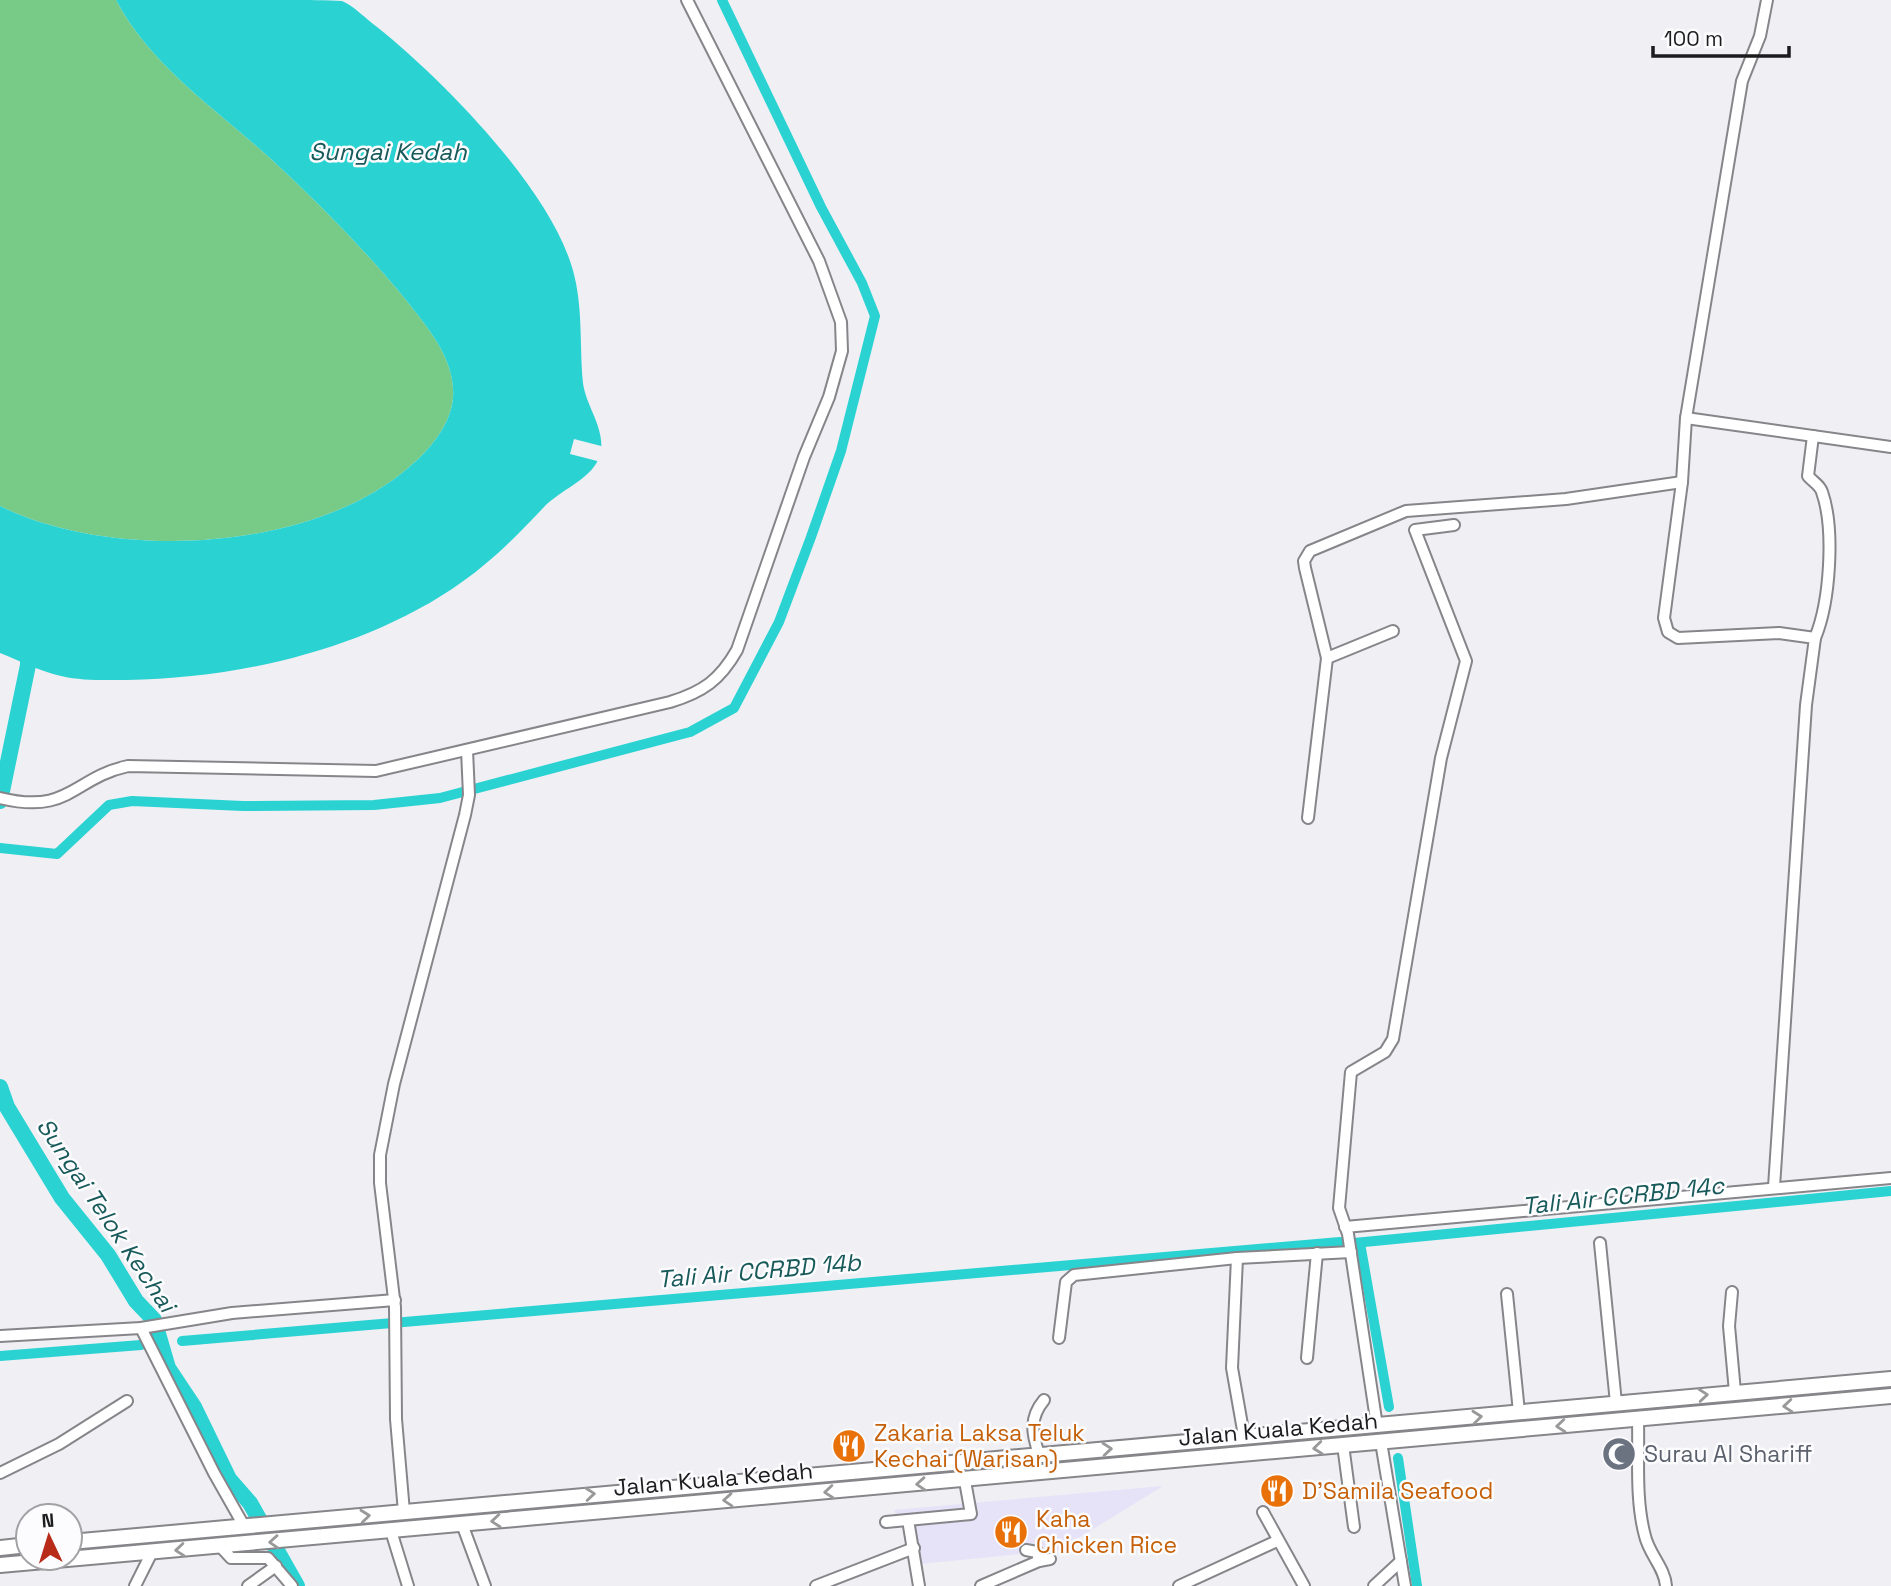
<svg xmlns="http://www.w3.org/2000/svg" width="1891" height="1586" font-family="'Space Grotesk',sans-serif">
<rect width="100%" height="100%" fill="#efeff4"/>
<polygon fill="#e6e2f8" points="1163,1486 1059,1550 920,1564 894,1510"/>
<path fill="#77cb87" d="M 0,0 L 116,0 C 151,66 217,110 271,159 C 319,203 365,250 406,300 C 428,328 456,360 453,398 C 451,425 428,452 408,468 C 311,552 113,562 0,506 Z"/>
<path fill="#2bd2d2" d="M 116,0 C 175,0 233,0 291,0 C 305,0 329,0 342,1 C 354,6 366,19 377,27 C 442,79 543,182 570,261 C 584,301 579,342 583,383 C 586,408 610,434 598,460 C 589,480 559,491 544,507 C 516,537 487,566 452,589 C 358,651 238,678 127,680 C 105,680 82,681 61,676 C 40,671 20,661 0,653 L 0,506 C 113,562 311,552 408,468 C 428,452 451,425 453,398 C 456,360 428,328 406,300 C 365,250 319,203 271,159 C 217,110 151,66 116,0 Z"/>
<polygon fill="#efeff4" points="574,439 605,447 601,462 570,454"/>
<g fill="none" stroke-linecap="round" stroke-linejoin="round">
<g stroke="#2bd2d2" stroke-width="10">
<polyline points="0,848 57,854 109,805 132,801 243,806 374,805 440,798 690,732 734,708 779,622 811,537 841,451 875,316 862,283 821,207 722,0"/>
<polyline points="1354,1243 1891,1191"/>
<polyline points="1360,1243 1389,1407"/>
<polyline points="182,1341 1340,1242"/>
<polyline points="0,1356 141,1345"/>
<polyline points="1398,1458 1417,1586"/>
</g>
<g stroke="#2bd2d2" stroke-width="16">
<polyline points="0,801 28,665 28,645"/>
<polyline points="0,1087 7,1107 62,1198 108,1255 136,1301 154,1320 168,1368 194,1407 229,1479 250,1503 297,1586"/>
</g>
<g stroke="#86868a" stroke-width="14">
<g id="minor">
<polyline points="1767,0 1760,36 1742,81 1686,418 1682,482 1664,618 1668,632 1678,638 1779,633 1815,638 1806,705 1774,1187"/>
<polyline points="1686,418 1891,447"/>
<path d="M 1813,436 L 1808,476 C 1813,482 1820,485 1822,492 C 1835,529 1830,602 1815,638"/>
<polyline points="1327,658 1393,631"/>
<path d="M 0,798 C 70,815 73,778 128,766 L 376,771 L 670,702 C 703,692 720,680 737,650 L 804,457 L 829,397 L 842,351 L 841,322 L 819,261 L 687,0"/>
<polyline points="1308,818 1327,658 1305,568 1304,561 1310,551 1406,511 1566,499 1682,482"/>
<polyline points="1345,1227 1891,1178"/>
<polyline points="1600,1243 1616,1403"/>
<polyline points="1237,1258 1232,1368 1244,1436"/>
<polyline points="1732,1292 1729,1326 1735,1392"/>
<polyline points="1507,1294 1519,1412"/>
<polyline points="141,1328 214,1473 244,1526"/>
<polyline points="0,1336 141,1328 232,1313 395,1300"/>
<polyline points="1059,1338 1066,1282 1074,1275 1237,1258 1351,1252"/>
<polyline points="1307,1358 1317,1253"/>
<path d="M 1638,1419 C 1639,1457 1635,1499 1645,1536 C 1649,1554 1665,1568 1666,1586"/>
<polyline points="1377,1426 1348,1234 1339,1208 1351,1072 1385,1052 1393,1039 1441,758 1466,661 1415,530 1454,525"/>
<polyline points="1381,1442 1405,1586"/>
<polyline points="1343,1445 1354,1527"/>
<path d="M 1039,1454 C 1032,1434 1029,1418 1044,1400"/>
<polyline points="0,1473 59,1444 127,1401"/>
<polyline points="404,1512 396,1419 395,1307 380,1183 380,1155 394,1084 465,815 469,795 467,750"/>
<polyline points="1263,1512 1304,1586"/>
<polyline points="908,1520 919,1586"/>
<polyline points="886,1522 971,1514 965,1481"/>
<polyline points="462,1524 485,1586"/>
<polyline points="391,1531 408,1586"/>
<polyline points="220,1546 231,1558 268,1558 292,1586"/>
<polyline points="1026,1550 1037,1552 1039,1561"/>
<polyline points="135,1586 152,1552"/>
<polyline points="248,1586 276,1566"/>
<polyline points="816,1586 914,1548"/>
<polyline points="981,1586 1039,1561 1050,1559"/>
<polyline points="1179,1586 1277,1541"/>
<polyline points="1374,1586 1401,1561"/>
</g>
</g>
<g stroke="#86868a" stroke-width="18">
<g id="major">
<polyline points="70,1542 1891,1379"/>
<polyline points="0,1548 28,1545"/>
<polyline points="0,1565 1891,1396"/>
</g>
</g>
<use href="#minor" stroke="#fff" stroke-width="10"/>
<use href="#major" stroke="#fff" stroke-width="14"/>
</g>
<defs><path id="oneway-chevron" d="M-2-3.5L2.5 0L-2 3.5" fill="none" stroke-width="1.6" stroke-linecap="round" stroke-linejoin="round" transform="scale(1.75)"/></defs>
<g stroke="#99999a">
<use href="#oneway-chevron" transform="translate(1703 1395) rotate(-5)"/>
<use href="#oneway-chevron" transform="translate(1788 1406) rotate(175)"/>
<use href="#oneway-chevron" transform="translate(1477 1417) rotate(-6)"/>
<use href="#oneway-chevron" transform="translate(1561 1426) rotate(175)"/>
<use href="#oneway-chevron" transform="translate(1318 1448) rotate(174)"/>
<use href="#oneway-chevron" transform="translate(1107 1449) rotate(-5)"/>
<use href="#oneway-chevron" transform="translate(921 1484) rotate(176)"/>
<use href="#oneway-chevron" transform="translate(829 1492) rotate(175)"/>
<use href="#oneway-chevron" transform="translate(590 1494) rotate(-5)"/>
<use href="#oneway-chevron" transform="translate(728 1500) rotate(176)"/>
<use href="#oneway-chevron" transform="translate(365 1516) rotate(-6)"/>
<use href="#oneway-chevron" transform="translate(496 1521) rotate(175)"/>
<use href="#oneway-chevron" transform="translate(274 1542) rotate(176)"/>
<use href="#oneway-chevron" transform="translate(180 1550) rotate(175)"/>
</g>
<defs>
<g id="restaurant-disc" transform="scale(1.75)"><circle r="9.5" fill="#e8710a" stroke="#fcfcfe"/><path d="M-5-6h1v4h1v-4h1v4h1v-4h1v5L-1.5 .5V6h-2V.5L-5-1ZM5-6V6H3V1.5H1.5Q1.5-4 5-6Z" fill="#fff"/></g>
<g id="mosque-disc" transform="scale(1.75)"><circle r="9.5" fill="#6b7280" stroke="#fcfcfe"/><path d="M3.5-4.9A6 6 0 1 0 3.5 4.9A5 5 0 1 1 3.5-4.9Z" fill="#fff"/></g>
</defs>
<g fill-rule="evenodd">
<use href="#restaurant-disc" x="849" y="1446"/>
<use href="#mosque-disc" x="1619" y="1454"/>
<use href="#restaurant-disc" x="1277" y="1491"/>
<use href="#restaurant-disc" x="1011" y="1532"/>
</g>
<g text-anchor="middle" stroke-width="5" stroke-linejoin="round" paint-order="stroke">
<g font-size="23" fill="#1c1c1e" stroke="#fcfcfe">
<text transform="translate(1278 1429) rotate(-5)" y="8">Jalan Kuala Kedah</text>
<text transform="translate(713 1479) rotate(-5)" y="8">Jalan Kuala Kedah</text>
</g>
<g font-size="23" fill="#c56008" stroke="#fcfcfe" text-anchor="start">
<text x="874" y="1441">Zakaria Laksa Teluk<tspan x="874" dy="26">Kechai (Warisan)</tspan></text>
<text x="1302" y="1499">D'Samila Seafood</text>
<text x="1036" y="1527">Kaha<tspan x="1036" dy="26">Chicken Rice</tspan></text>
</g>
<g font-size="23" fill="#5b616d" stroke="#fcfcfe" text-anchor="start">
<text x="1644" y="1462">Surau Al Shariff</text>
</g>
<g font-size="24" font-style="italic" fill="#185959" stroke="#fcfcfe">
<text x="388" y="160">Sungai Kedah</text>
<text transform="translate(1623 1196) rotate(-6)" y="8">Tali Air CCRBD 14c</text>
<text transform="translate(106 1215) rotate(56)" y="8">Sungai Telok Kechai</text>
<text transform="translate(759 1271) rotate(-5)" y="8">Tali Air CCRBD 14b</text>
</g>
</g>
<g transform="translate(49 1537) rotate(356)"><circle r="33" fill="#fcfcfe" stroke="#a2a2a4" stroke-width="2"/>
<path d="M0-5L12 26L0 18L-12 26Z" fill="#b82b19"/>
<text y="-10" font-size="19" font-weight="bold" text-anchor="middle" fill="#1c1c1e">N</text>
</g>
<path d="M1653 46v10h136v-10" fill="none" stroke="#1c1c1e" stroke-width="3.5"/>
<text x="1664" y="46" font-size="21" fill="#1c1c1e" stroke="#fcfcfe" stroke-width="5" paint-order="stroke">100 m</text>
</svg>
